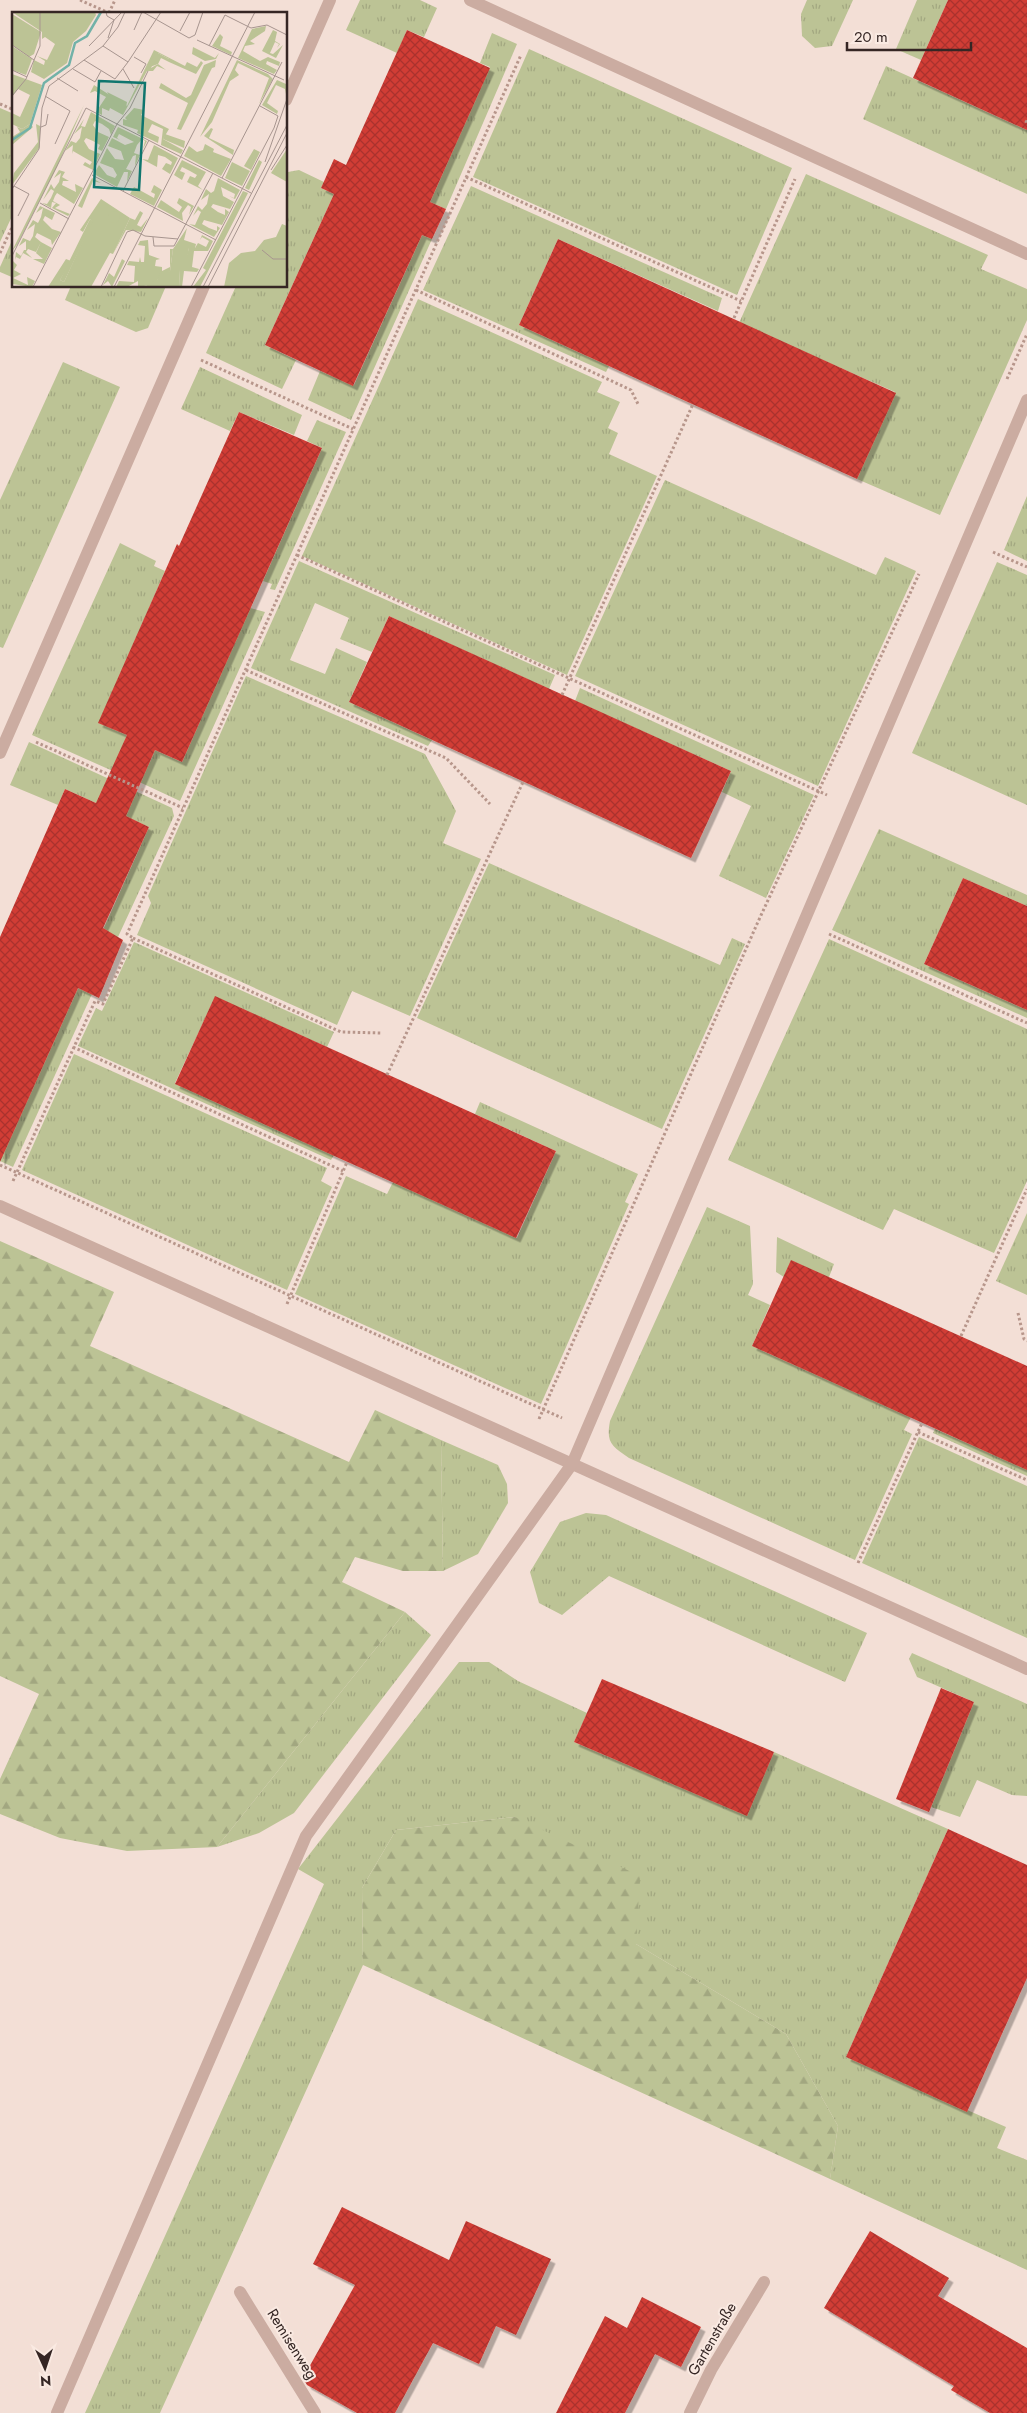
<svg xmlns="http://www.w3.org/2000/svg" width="1027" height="2413" font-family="Jost,sans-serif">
<defs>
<pattern id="grass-tufts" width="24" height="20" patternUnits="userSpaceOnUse" patternTransform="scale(1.25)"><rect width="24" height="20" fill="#bcc395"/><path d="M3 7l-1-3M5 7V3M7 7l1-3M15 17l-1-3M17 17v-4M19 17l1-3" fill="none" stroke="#a2a780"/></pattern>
<pattern id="forest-firs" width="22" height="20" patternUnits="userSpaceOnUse" patternTransform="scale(1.25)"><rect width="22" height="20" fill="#bcc395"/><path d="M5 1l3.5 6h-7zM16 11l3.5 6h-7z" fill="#a2a780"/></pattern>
<pattern id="building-cross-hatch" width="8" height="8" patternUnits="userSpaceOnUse" patternTransform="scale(1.25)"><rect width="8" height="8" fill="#d13d36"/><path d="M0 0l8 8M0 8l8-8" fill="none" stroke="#aa332d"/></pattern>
<filter id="shadow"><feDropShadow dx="4.5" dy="4.5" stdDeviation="0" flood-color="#0004"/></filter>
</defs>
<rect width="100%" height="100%" fill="#f3dfd6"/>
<g fill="url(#grass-tufts)">
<polygon points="360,0 420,0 437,8 424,37 407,30 397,53 346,30"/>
<polygon points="807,0 853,0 832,46 815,48 802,36 801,14"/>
<polygon points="917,0 948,0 921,60 896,49"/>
<polygon points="492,33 517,44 446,209 430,202 490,67 480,63"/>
<polygon points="529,49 792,168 737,295 473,177"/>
<polygon points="886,66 1027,130 1027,194 863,119"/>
<polygon points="0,108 14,114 14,212 0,242"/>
<polygon points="299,170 324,182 321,188 334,194 265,345 296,360 282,389 206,353 236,286 286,286 286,176 288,172"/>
<polygon points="806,174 988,255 981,269 1027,289 1027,320 940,515 857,479 895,392 739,323"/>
<polygon points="471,186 722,298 718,311 558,239 519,325 609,366 606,372 423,290"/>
<polygon points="422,235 432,239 351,420 308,400 320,371 354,385"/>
<polygon points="14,236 14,278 0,272 0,267"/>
<polygon points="71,286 166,286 148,328 136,332 65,300"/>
<polygon points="418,299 602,382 597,392 620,402 608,428 618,433 609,454 657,476 567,675 302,556"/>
<polygon points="63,362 120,387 3,648 0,647 0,500"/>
<polygon points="200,367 302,415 294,435 239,412 230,431 181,409"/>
<polygon points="317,420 346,432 275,590 270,589 272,584 263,581 322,448 307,441"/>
<polygon points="665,480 876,575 885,557 916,571 818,786 575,676"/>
<polygon points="1027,496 1027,561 1004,550"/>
<polygon points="120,543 156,561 154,566 165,571 99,723 127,735 115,772 32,735"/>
<polygon points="299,561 555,675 549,689 389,616 372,652 340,639 349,618 315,603 290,660 325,674 336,648 367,662 349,702 432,740 428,746 251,668"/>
<polygon points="997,562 1027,575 1027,805 912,753"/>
<polygon points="250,608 265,612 180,801 135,780 144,760 150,762 155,750 182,762"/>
<polygon points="246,676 425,754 456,811 443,843 481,859 410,1016 352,991 337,1025 137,935 151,903 148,896"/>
<polygon points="580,688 814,795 766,898 719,876 751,806 722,792 731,771 575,701"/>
<polygon points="29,742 172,808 174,816 118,937 103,930 149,827 65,789 58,805 10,785"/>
<polygon points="879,829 1027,895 1027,906 963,878 924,964 1027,1010 1027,1018 832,930"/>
<polygon points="489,863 720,965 732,938 745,944 662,1129 417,1018"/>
<polygon points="829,939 1027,1029 1027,1181 994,1253 894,1209 883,1230 728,1160"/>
<polygon points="134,942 334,1032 327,1047 215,997 175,1083 334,1155 331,1160 78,1046 96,1008 102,1011"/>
<polygon points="78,988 92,994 13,1167 0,1161"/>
<polygon points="74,1054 327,1168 321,1181 332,1187 287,1290 22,1170"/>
<polygon points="480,1102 638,1174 625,1202 629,1204 541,1404 295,1294 346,1176 387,1194 393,1182 517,1238 556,1151 475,1114"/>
<path d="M 707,1207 L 750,1226 L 753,1284 L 748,1295 L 770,1305 L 752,1346 L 911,1417 L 904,1430 L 912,1434 L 855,1560 L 629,1458 C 611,1446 606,1442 610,1421 Z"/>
<polygon points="1027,1213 1027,1295 996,1281"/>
<polygon points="777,1237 834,1264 829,1277 784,1277 776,1272"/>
<polygon points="935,1429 1027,1469 1027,1476 933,1433"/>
<polygon points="919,1437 1027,1486 1027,1638 862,1563"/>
<polygon points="441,1440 498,1465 507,1484 508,1503 478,1554 443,1571"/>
<polygon points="586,1513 606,1515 867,1633 845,1682 609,1576 562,1615 539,1603 530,1572 560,1522"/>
<polygon points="405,1612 431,1635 294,1813 259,1833 217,1847"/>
<polygon points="912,1653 1027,1704 1027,1796 1012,1795 977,1780 960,1817 931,1807 974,1702 917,1677 909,1659"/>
<polygon points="459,1662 489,1662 518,1681 587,1713 574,1742 746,1815 774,1752 948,1829 846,2057 1006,2127 997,2148 1027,2160 1027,2270 830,2179 838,2126 786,2034 636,1944 515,1817 396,1830 362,1888 363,1965 160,2413 85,2413 324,1884 298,1869"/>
</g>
<g fill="url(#forest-firs)">
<polygon points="0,1241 114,1292 90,1346 349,1462 375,1410 441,1440 443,1571 403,1571 355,1557 342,1582 405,1612 217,1847 127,1851 60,1838 0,1814 0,1779 39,1694 0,1676"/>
<polygon points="515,1817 640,1876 636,1944 786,2034 838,2126 830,2179 363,1965 362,1888 396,1830"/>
</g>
<g fill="url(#building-cross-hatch)" filter="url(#shadow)">
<polygon points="948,0 1027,0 1027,130 913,78"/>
<polygon points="407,30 490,68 430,202 446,209 432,239 422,235 353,386 265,345 334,194 321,188 334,159 346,165"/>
<polygon points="558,239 896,393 857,479 519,325"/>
<polygon points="239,412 322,448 182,762 155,750 126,816 149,827 103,928 123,940 99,998 78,988 0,1162 0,937 65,789 96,803 127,735 98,723 177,544 179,546"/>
<polygon points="389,616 731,771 691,858 349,702"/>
<polygon points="963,878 1027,906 1027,1010 924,964"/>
<polygon points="215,996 556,1151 516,1238 175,1084"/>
<polygon points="791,1260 1027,1366 1027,1470 752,1346"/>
<polygon points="602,1679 774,1752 747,1816 574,1742"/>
<polygon points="941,1688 974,1702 929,1812 896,1799"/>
<polygon points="948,1829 1027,1865 1027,1978 967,2112 846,2057"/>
<polygon points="342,2207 449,2260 466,2221 551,2259 516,2335 496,2326 479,2364 433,2343 395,2413 357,2413 307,2385 303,2378 355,2285 313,2264"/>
<polygon points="870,2231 949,2278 938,2296 1027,2348 1027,2413 990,2413 951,2390 954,2386 824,2308"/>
<polygon points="642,2297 701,2327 681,2367 655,2354 625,2413 556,2413 605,2316 627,2328"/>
</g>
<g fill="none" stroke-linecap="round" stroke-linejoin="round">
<g stroke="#b7968b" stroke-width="3" stroke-dasharray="2.5 2.5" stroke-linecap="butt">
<polyline points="80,0 109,13"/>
<polyline points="109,13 115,0"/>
<polyline points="0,104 14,110"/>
<polyline points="1025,121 1027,122"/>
<polyline points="466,177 741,301"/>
<polyline points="0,253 14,223"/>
<polyline points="416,290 631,390 638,404"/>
<polyline points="734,318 795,179"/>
<polyline points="201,360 353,429"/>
<polyline points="1007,379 1027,334"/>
<polyline points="993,552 1027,567"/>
<polyline points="297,555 827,795"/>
<polyline points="246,670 446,758 490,804"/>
<polyline points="562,695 693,404"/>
<polyline points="36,742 183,808"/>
<polyline points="829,934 1027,1023"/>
<polyline points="133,938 341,1032 382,1033"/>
<polyline points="73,1047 343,1171"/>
<polyline points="387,1075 523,782"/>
<polyline points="0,1165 562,1418"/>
<polyline points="13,1181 95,1001 103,1004 133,938 127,934 521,55"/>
<polyline points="287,1304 347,1162"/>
<polyline points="1018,1313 1024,1339 1027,1341"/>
<polyline points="961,1336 1027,1189"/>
<polyline points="539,1419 757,924 919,574"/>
<polyline points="918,1432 1027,1480"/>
<polyline points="858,1563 922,1423"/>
</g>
<g stroke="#cbaca1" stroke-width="12">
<polyline points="470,0 1027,254"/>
<polyline points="286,100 330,0"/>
<polyline points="0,753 204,286"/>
<polyline points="0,1206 1027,1669"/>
<polyline points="57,2413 306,1836 572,1464 1027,400"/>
</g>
<g stroke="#cbaca1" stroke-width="12">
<polyline points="240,2292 315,2413"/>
<polyline points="690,2413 711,2370 764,2282"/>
</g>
</g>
<g text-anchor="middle" stroke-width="4" stroke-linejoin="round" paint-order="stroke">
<g font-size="15" fill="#352624" stroke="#faeae2">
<text transform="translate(712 2339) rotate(-60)" y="5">Gartenstraße</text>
<text transform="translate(292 2344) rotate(58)" y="5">Remisenweg</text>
</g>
</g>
<g transform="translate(12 12)">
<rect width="275" height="275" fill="#f3dfd6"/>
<path d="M 0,0 L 83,0 L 84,3 L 74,19 L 61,30 L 55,51 L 32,67 L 19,60 L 22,48 L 32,53 L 33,49 L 25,44 L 35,48 L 43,32 L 33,25 L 30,27 L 30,20 ZM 254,14 L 253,19 L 238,29 L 243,32 L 233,34 L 231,39 L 248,49 L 256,45 L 268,50 L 267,54 L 255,49 L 254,52 L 265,58 L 262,62 L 226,46 L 240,17 ZM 261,18 L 265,20 L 263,29 L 268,32 L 265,36 L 267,32 L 263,30 L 258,41 L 261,42 L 271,33 L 264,46 L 250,39 ZM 208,22 L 211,25 L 208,34 L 220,40 L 219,43 L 200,34 ZM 0,34 L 20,47 L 14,63 L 0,58 ZM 181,35 L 203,46 L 207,41 L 204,47 L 193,49 L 180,42 ZM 142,38 L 173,54 L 175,50 L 185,55 L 189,49 L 191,51 L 184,62 L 157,50 L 157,47 L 146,41 L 139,56 L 146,52 L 154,58 L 145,54 L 141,59 L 135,59 L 111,103 L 98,96 L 97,99 L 90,96 L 90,103 L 84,100 L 94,85 L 83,79 L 78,81 L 82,73 L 115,94 ZM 204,48 L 203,55 L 200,56 L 169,118 L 165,117 L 176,91 L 147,76 L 149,71 L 174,86 L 179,83 L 192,53 ZM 225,48 L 256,62 L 261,67 L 247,92 L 257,66 L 226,51 L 223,58 L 227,63 L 218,69 L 200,110 L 188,125 ZM 0,62 L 30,73 L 18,112 L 10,117 L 0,112 L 0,101 L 8,105 L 18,83 L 6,77 L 0,85 ZM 265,68 L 274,72 L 274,82 L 273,77 L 264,73 L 255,91 L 266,99 L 265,102 L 250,93 ZM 72,93 L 45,155 L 5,233 L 0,239 ZM 79,100 L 103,114 L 99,123 L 97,117 L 90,112 L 83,109 L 81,113 L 86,120 L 97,125 L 90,139 L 82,135 L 86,137 L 88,133 L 81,129 L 74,126 L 72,129 L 77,137 L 88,142 L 81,158 L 71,153 L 73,150 L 78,153 L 80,150 L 61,139 L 60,142 L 61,133 L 53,139 L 59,129 L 64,131 L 68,126 L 70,115 L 62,122 L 72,107 L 69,114 L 73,115 ZM 106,115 L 135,129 L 131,137 L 133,129 L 130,127 L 125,133 L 122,141 L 128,143 L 123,154 L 124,143 L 121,144 L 114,157 L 120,159 L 115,170 L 116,160 L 112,160 L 105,175 L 82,162 L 87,153 L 95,163 L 103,166 L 105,163 L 101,156 L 88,151 L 95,136 L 103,147 L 112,148 L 109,139 L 96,134 L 100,126 L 113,133 L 122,130 L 107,122 L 105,126 L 108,128 L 101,125 ZM 199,116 L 201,117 L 197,126 L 222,138 L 221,143 L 192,124 ZM 153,122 L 173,129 L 172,136 L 151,127 ZM 193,132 L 202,137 L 201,140 L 219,147 L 209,164 L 172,144 L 177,134 L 185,140 L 191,138 ZM 142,133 L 166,146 L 158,162 L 150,157 L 154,151 L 159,153 L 160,150 L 153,145 L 146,143 L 145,155 L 130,147 L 136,148 ZM 242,137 L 248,140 L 239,158 L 232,154 ZM 275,137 L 275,170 L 259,161 ZM 170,148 L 194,160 L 186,174 L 191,178 L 175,170 L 178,164 L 183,166 L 185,163 L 178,159 L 170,155 L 168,159 L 173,161 L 170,168 L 162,163 ZM 220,150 L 238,159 L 230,174 L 213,166 ZM 47,158 L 53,160 L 50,165 L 57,169 L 51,169 L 50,173 L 64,180 L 63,172 L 71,176 L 62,192 L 45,181 L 43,184 L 41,189 L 48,193 L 43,196 L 58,202 L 56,204 L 40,196 L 44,191 L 40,190 L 39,196 L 30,191 L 35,192 L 39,186 L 42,179 L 39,177 L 31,188 L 39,172 L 42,177 L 47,170 L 49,161 L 42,166 ZM 80,166 L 89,171 L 81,169 L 70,196 L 66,194 ZM 206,166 L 228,178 L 223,187 L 217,184 L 222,186 L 223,182 L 209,175 L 211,184 L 222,190 L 218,197 L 201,192 L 199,195 L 206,200 L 213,203 L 213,197 L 217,200 L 210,213 L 192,208 L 190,212 L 197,216 L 205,219 L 205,214 L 208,216 L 202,225 L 177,212 L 183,213 L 189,200 L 186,198 L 181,204 L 186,194 L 190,198 L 195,192 L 197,182 L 189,188 L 194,177 L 199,181 L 202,179 ZM 142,173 L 150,178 L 142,194 L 118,182 L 122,175 L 142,186 L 143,182 L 139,180 ZM 167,186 L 182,194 L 177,203 L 179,195 L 176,193 L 170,201 L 171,209 L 145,195 L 149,188 L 167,200 L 170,195 L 165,191 ZM 28,194 L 43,201 L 40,208 L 33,204 L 31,208 L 40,217 L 49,220 L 40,233 L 39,228 L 25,221 L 23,225 L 29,230 L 24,240 L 16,237 L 14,240 L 20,246 L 11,241 L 8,247 L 4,245 L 3,248 L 4,240 L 9,244 L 12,238 L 14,238 L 14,229 L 7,234 L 11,226 L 18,229 L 21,224 L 23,212 L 15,218 L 21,208 L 26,211 L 29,205 L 31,196 L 24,201 ZM 128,199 L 131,201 L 125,213 L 129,215 L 136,206 L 129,220 L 114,218 L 101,242 L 118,206 L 123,208 ZM 190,223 L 201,229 L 196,239 L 182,239 L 180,255 L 187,257 L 185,260 L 172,259 L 170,275 L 167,275 L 168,258 L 178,258 L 174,247 L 177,236 L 183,236 L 186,231 L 194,235 L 197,229 L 190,225 L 188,228 ZM 136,228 L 137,243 L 148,247 L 144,248 L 143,254 L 150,255 L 150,259 L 158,255 L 158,237 L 161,237 L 158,259 L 138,273 L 126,275 L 126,269 L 115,275 L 104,275 L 107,269 L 122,270 L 123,254 L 115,253 L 117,249 L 127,250 L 128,245 L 129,250 L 132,250 L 133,234 L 126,233 L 128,229 ZM 29,230 L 40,236 L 32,252 L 21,247 L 31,247 L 24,241 ZM 110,247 L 113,249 L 100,275 L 96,269 L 91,273 L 97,261 L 102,265 ZM 0,248 L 5,253 L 2,258 L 9,262 L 1,266 L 16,273 L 15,265 L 23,269 L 20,275 L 0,272 Z" fill="#bcc395"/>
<path d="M 144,40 L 157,47 L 157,50 L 149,46 L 146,52 L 135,56 ZM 95,80 L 115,90 L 114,96 L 103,93 ZM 122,96 L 132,98 L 129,103 L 157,117 L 151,127 L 171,138 L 169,142 L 149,133 L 151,117 L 140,112 L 136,120 L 147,125 L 146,131 L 125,121 L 126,118 L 111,113 L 111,107 L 115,108 L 113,106 ZM 18,112 L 21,115 L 0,133 L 0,125 L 8,120 L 5,115 L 10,117 ZM 24,112 L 28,114 L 28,135 L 0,173 L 2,161 L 26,130 ZM 247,148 L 250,150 L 237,178 L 233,176 ZM 231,179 L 236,181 L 188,275 L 181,275 L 194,258 L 191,256 ZM 89,187 L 118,206 L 101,242 L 98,241 L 79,275 L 36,275 L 54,247 L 59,249 L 48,268 L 52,270 L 80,209 L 78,207 L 71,220 L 68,218 ZM 270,212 L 275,214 L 275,275 L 212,275 L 217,251 L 229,241 L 243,239 L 252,228 L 264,225 ZM 175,216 L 172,228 L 184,232 L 183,236 L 177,236 L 175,247 L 179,247 L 178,259 L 168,258 L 167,275 L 132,275 L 146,267 L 148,260 L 158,259 L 161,237 Z" fill="#bcc395"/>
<path d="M 0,2 L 29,20 L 22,42 L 17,45 L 0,33 ZM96 205a6 6 0 1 1 12 0a6 6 0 1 1-12 0ZM 78,207 L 81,209 L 52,270 L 48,268 Z" fill="#bcc395"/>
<path fill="none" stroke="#72b2a8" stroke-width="2.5" d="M 0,128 L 18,116 L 32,71 L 57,53 L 63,31 L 75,24 L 89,0"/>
<path fill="none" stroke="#a7958f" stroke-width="1" d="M 94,0 L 95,4 L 102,8 L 96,26M 131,0 L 177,26 L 183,23 L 191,0M 122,18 L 130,0M 168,19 L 178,0M 185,28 L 272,68M 0,33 L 22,48M 77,34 L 110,0M 197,34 L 213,3 L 239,16 L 255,13 L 275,23M 122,45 L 134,52 L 129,61M 72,48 L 103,67 L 116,50 L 91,34M 116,50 L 149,0M 61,57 L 83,70 L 89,59M 111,57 L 122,76M 0,58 L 15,65M 45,66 L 66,79M 0,84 L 14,67 L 28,34 L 28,0M 33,84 L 58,99 L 43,132M 29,115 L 34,113 L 36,102M 253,150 L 275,87M 259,158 L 275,133M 80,163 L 204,228M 210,166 L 270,50M 2,174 L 17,182 L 6,204M 0,177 L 27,137 L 30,96 L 37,74 L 91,34 L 106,15 L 113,0M 111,179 L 137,128M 28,191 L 57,207M 141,225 L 142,234 L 162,234 L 201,161M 250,238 L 261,247 L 275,247M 0,244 L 74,96 L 239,181M 21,275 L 105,112 L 118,96 L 136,59M 89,275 L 115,220 L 121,218 L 133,224 L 166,227M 102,275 L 243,0M 179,275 L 262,116 L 266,104 L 248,94M 191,275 L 275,113M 196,275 L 275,121"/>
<path fill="#0f766e" fill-opacity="0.15" stroke="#0f766e" stroke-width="2.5" d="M 87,69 L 133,71 L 127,178 L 82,175 Z"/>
<rect width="275" height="275" fill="none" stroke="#352624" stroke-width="2.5"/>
</g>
<g transform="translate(45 2368) rotate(177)" stroke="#faeae2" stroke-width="4" paint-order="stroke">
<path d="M0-4L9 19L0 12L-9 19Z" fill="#352624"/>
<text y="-8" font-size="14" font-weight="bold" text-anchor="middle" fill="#352624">N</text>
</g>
<path d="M847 42v8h124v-8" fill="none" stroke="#352624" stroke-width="2.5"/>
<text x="854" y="42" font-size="15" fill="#352624" stroke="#faeae2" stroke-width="4" paint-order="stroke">20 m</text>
</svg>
